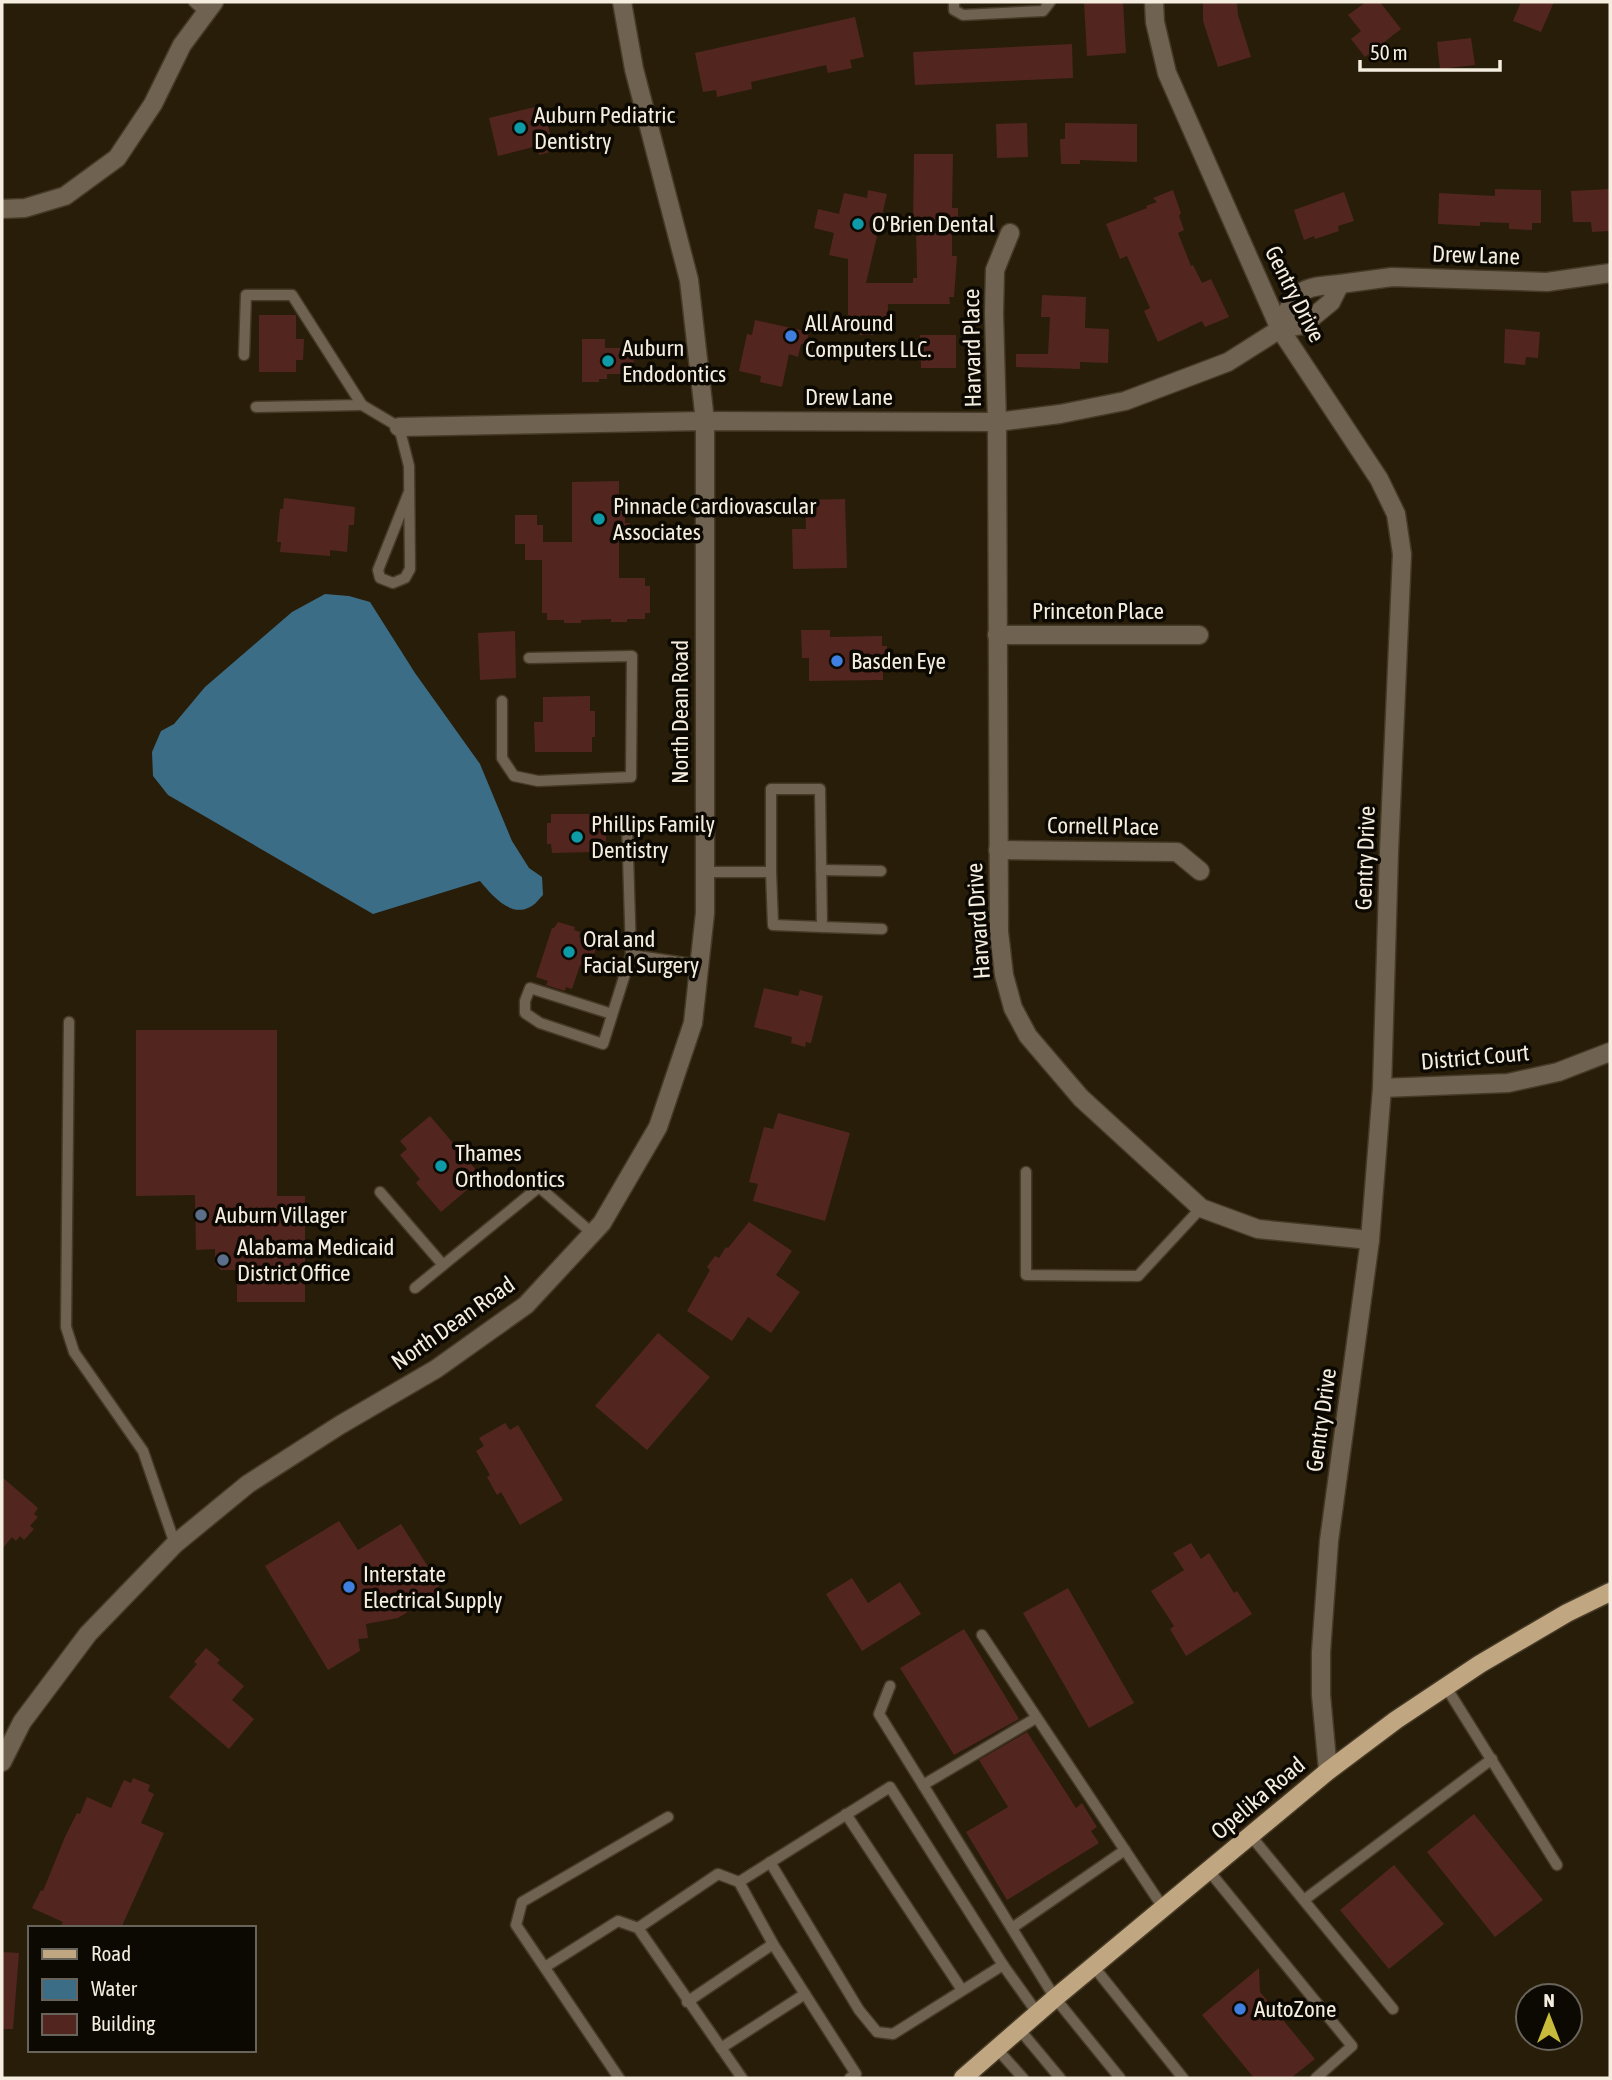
<svg xmlns="http://www.w3.org/2000/svg" width="1612" height="2080" font-family="'Asap Condensed',sans-serif">
<rect width="100%" height="100%" fill="#281d08"/>
<path fill="#3b6d87" d="M 325,594 L 349,596 L 370,602 L 415,673 L 480,764 L 512,841 L 529,868 L 542,877 L 543,895 C 539,899 535,905 530,907 C 510,918 491,894 480,881 L 373,914 L 168,795 L 153,776 L 152,752 L 161,731 L 174,724 L 205,687 L 292,612 Z"/>
<g fill="#52261f">
<polygon points="1084,2 1123,2 1126,53 1087,56"/>
<polygon points="1203,2 1237,2 1238,15 1251,57 1218,67 1203,21"/>
<polygon points="1366,2 1380,2 1401,29 1365,57 1351,39 1361,31 1348,15"/>
<polygon points="1521,2 1554,2 1541,32 1513,21"/>
<polygon points="855,17 864,57 850,60 852,68 828,73 826,65 751,82 752,89 717,97 716,90 703,92 695,53"/>
<polygon points="1471,38 1475,65 1440,69 1437,42"/>
<polygon points="1072,44 1073,78 915,85 913,52"/>
<polygon points="543,105 554,151 539,155 537,146 498,156 489,118"/>
<polygon points="1027,123 1028,157 997,158 996,124"/>
<polygon points="1065,123 1137,124 1137,162 1080,160 1080,164 1061,164 1060,139 1065,139"/>
<polygon points="914,154 953,154 952,208 958,208 958,226 952,226 952,256 957,256 954,297 949,297 950,304 888,304 887,329 875,329 875,335 860,335 860,330 848,330 848,259 829,255 834,233 814,228 818,209 839,214 844,193 867,198 868,190 887,194 866,283 913,283 913,278 917,278 916,225 913,225"/>
<polygon points="1495,189 1541,190 1541,223 1532,223 1532,230 1509,229 1509,223 1480,222 1480,226 1438,224 1439,193 1495,196"/>
<polygon points="1610,189 1610,231 1592,232 1591,222 1573,222 1571,191"/>
<polygon points="1173,190 1181,213 1179,216 1184,230 1178,233 1191,266 1193,265 1202,283 1211,279 1229,317 1205,327 1202,321 1158,342 1144,311 1150,308 1127,256 1120,259 1106,224 1147,208 1146,206 1157,202 1153,198"/>
<polygon points="1344,192 1354,221 1338,226 1339,231 1315,239 1314,236 1304,240 1294,210"/>
<polygon points="1042,295 1086,297 1085,328 1109,329 1108,363 1080,362 1080,369 1016,367 1016,354 1048,354 1050,317 1041,317"/>
<polygon points="259,315 296,315 296,339 304,339 303,360 296,360 296,372 259,372"/>
<polygon points="755,320 809,332 806,345 801,344 798,357 789,354 782,387 760,382 761,376 739,371 747,334 752,335"/>
<polygon points="1505,329 1540,332 1538,358 1526,357 1525,365 1504,363"/>
<polygon points="920,335 956,335 956,368 921,368"/>
<polygon points="582,339 605,339 605,348 633,348 634,374 607,374 607,379 599,379 599,382 582,382"/>
<polygon points="619,481 619,511 625,511 625,523 630,523 630,538 619,538 619,578 645,578 645,586 650,586 650,613 645,613 645,619 627,619 627,622 611,622 611,619 581,620 581,623 564,623 564,620 547,620 547,613 542,613 542,560 525,560 525,544 515,544 515,515 537,515 537,525 543,525 543,542 572,542 572,482"/>
<polygon points="284,498 355,507 354,525 349,525 347,552 330,550 330,556 280,552 281,542 277,542 280,509 283,509"/>
<polygon points="845,499 847,568 793,569 792,529 806,529 805,500"/>
<polygon points="801,630 830,630 830,637 882,636 882,646 887,646 887,664 883,664 883,680 809,681 809,658 802,658"/>
<polygon points="515,631 516,678 480,680 478,633"/>
<polygon points="590,696 590,711 595,711 595,737 592,737 592,752 535,752 534,722 543,722 543,697"/>
<polygon points="551,814 594,814 594,819 601,819 601,824 606,824 606,841 601,841 601,846 594,846 594,852 552,853 551,844 547,844 547,823 551,823"/>
<polygon points="558,922 575,927 574,930 580,932 579,937 593,941 592,943 597,945 592,960 590,962 584,960 582,966 580,965 572,989 566,987 565,991 546,985 548,981 536,977 552,928 554,928"/>
<polygon points="764,988 798,996 800,990 823,996 811,1043 806,1042 805,1047 791,1043 792,1037 754,1027"/>
<polygon points="136,1030 277,1030 277,1196 305,1196 305,1302 237,1302 237,1270 221,1270 215,1264 215,1249 196,1250 195,1195 136,1196"/>
<polygon points="778,1113 850,1133 825,1221 753,1201 758,1184 749,1182 764,1127 773,1129"/>
<polygon points="430,1116 482,1177 441,1212 416,1183 420,1179 400,1155 407,1149 400,1141"/>
<polygon points="749,1222 792,1251 776,1275 800,1292 771,1333 748,1317 732,1341 687,1311 710,1270 707,1267 715,1256 719,1258 726,1247 728,1248"/>
<polygon points="658,1333 710,1377 647,1450 595,1406"/>
<polygon points="505,1423 510,1430 518,1425 563,1500 520,1525 501,1492 497,1495 487,1477 490,1475 476,1451 484,1446 479,1438"/>
<polygon points="2,1477 38,1508 34,1514 38,1517 30,1526 34,1529 24,1540 20,1536 16,1541 12,1537 2,1549"/>
<polygon points="339,1521 358,1550 401,1524 439,1584 437,1594 398,1618 366,1624 368,1638 358,1639 360,1651 328,1670 265,1566"/>
<polygon points="1191,1543 1201,1559 1209,1553 1234,1593 1237,1591 1252,1614 1186,1656 1170,1629 1174,1626 1151,1591 1184,1570 1173,1553"/>
<polygon points="852,1578 868,1603 900,1582 921,1614 862,1651 826,1594"/>
<polygon points="1068,1588 1134,1703 1089,1728 1023,1613"/>
<polygon points="964,1629 1019,1719 954,1755 900,1668"/>
<polygon points="206,1648 220,1660 217,1663 244,1686 232,1700 254,1719 229,1749 169,1697 197,1664 194,1662"/>
<polygon points="1027,1732 1076,1808 1082,1803 1097,1827 1091,1831 1099,1843 1007,1900 966,1832 1008,1807 979,1760"/>
<polygon points="133,1778 150,1785 148,1791 154,1794 141,1823 164,1833 121,1928 60,1928 63,1922 32,1908 41,1890 43,1891 65,1837 77,1813 80,1814 87,1797 111,1808 124,1780 131,1783"/>
<polygon points="1474,1814 1543,1900 1495,1937 1427,1852"/>
<polygon points="1394,1865 1444,1924 1389,1969 1340,1910"/>
<polygon points="2,1952 19,1953 13,2029 2,2029"/>
<polygon points="1259,1968 1260,1992 1315,2059 1291,2078 1254,2078 1202,2015"/>
</g>
<g fill="none" stroke-linecap="round" stroke-linejoin="round">
<g stroke="#453a26" stroke-width="13">
<g id="service">
<polyline points="194,2 206,13"/>
<polyline points="954,2 954,10 963,15 1043,11 1050,2"/>
<polyline points="244,355 246,295 292,295 362,405 256,407"/>
<polyline points="362,405 399,427 409,466 410,569 405,578 393,583 380,578 378,570 409,492"/>
<polyline points="502,701 502,758 514,776 538,781 631,777 632,656 529,658"/>
<polyline points="821,870 881,871"/>
<polyline points="705,872 771,872 771,789 820,789 822,927 882,929"/>
<polyline points="771,872 773,925 822,927"/>
<polyline points="631,955 699,965"/>
<polyline points="612,1014 530,988 525,1001 525,1013 540,1023 603,1044 631,955 627,822"/>
<polyline points="69,1022 66,1327 74,1352 143,1451 175,1544"/>
<polyline points="1026,1172 1026,1275 1138,1276 1201,1208"/>
<polyline points="380,1192 443,1265"/>
<polyline points="415,1288 539,1187 592,1233"/>
<polyline points="982,1635 1164,1909"/>
<polyline points="890,1686 879,1714 1055,1998 1120,2078"/>
<polyline points="1446,1687 1557,1865"/>
<polyline points="923,1785 1036,1718"/>
<polyline points="846,1814 962,1990"/>
<polyline points="1251,1836 1393,2009"/>
<polyline points="770,1862 859,2010 877,2032 893,2034 1003,1965"/>
<polyline points="1209,1871 1352,2046 1316,2078"/>
<polyline points="739,1882 890,1787 1003,1965 1038,2014"/>
<polyline points="1304,1900 1492,1759"/>
<polyline points="638,1928 742,2078"/>
<polyline points="1012,1928 1125,1850"/>
<polyline points="545,1967 618,1921 638,1928 718,1874 739,1882 773,1944 856,2074 850,2078"/>
<polyline points="1094,1967 1183,2078"/>
<polyline points="687,2002 773,1944"/>
<polyline points="1020,2030 1060,2078"/>
<polyline points="721,2048 805,1994"/>
<polyline points="997,2049 1023,2078"/>
<polyline points="619,2078 516,1925 522,1902 668,1817"/>
</g>
</g>
<g stroke="#453a26" stroke-width="21">
<g id="minor">
<polyline points="1154,2 1155,22 1167,73 1280,329 1379,479 1396,514 1402,554 1389,852 1382,1088 1370,1240 1329,1541 1321,1652 1321,1695 1328,1771"/>
<polyline points="2,209 25,208 65,196 117,158 153,104 182,45 214,2"/>
<polyline points="1010,233 995,270 994,314 997,422 999,932 1004,975 1013,1008 1028,1036 1081,1098 1201,1208 1258,1229 1370,1240"/>
<polyline points="1340,284 1392,277 1547,282 1610,273"/>
<path d="M 399,427 L 705,421 L 997,422 L 1060,414 L 1125,401 L 1228,362 L 1280,329 L 1303,325 L 1331,302 L 1340,284 C 1299,287 1295,290 1280,329"/>
<polyline points="997,635 1199,635"/>
<polyline points="998,850 1177,852 1200,871"/>
<polyline points="1382,1088 1508,1083 1558,1072 1610,1052"/>
</g>
</g>
<g stroke="#453a26" stroke-width="21">
<polyline id="tertiary" points="2,1762 22,1722 88,1634 175,1544 248,1484 340,1425 436,1369 526,1305 602,1223 658,1127 693,1023 705,913 705,421 689,280 634,69 622,2"/>
</g>
<g stroke="#453a26" stroke-width="21">
<polyline id="primary" points="963,2078 1055,1998 1328,1771 1396,1720 1480,1664 1567,1613 1610,1592"/>
</g>
<use href="#service" stroke="#6f6251" stroke-width="10"/>
<use href="#minor" stroke="#6f6251" stroke-width="18"/>
<use href="#tertiary" stroke="#6f6251" stroke-width="18"/>
<use href="#primary" stroke="#c1a682" stroke-width="18"/>
</g>
<g fill="#0f9aa8" stroke="#0c0802" stroke-width="2.5">
<circle cx="520" cy="128" r="7"/>
<circle cx="858" cy="224" r="7"/>
<circle cx="608" cy="361" r="7"/>
<circle cx="599" cy="519" r="7"/>
<circle cx="577" cy="837" r="7"/>
<circle cx="569" cy="952" r="7"/>
<circle cx="441" cy="1166" r="7"/>
</g>
<g fill="#3f7fe0" stroke="#0c0802" stroke-width="2.5">
<circle cx="791" cy="336" r="7"/>
<circle cx="837" cy="661" r="7"/>
<circle cx="349" cy="1587" r="7"/>
<circle cx="1240" cy="2009" r="7"/>
</g>
<g fill="#5c6f8a" stroke="#0c0802" stroke-width="2.5">
<circle cx="201" cy="1215" r="7"/>
<circle cx="223" cy="1260" r="7"/>
</g>
<g text-anchor="middle" stroke-width="7" stroke-linejoin="round" paint-order="stroke">
<g font-size="23" fill="#f4ede0" stroke="#0c0802" text-anchor="start">
<text x="534" y="123">Auburn Pediatric<tspan x="534" dy="26">Dentistry</tspan></text>
<text x="872" y="232">O'Brien Dental</text>
<text x="805" y="331">All Around<tspan x="805" dy="26">Computers LLC.</tspan></text>
<text x="622" y="356">Auburn<tspan x="622" dy="26">Endodontics</tspan></text>
<text x="613" y="514">Pinnacle Cardiovascular<tspan x="613" dy="26">Associates</tspan></text>
<text x="851" y="669">Basden Eye</text>
<text x="591" y="832">Phillips Family<tspan x="591" dy="26">Dentistry</tspan></text>
<text x="583" y="947">Oral and<tspan x="583" dy="26">Facial Surgery</tspan></text>
<text x="455" y="1161">Thames<tspan x="455" dy="26">Orthodontics</tspan></text>
<text x="215" y="1223">Auburn Villager</text>
<text x="237" y="1255">Alabama Medicaid<tspan x="237" dy="26">District Office</tspan></text>
<text x="363" y="1582">Interstate<tspan x="363" dy="26">Electrical Supply</tspan></text>
<text x="1254" y="2017">AutoZone</text>
</g>
<g font-size="23" fill="#f4ede0" stroke="#0c0802">
<text transform="translate(1476 255) rotate(2)" y="8">Drew Lane</text>
<text transform="translate(1295 294) rotate(63)" y="8">Gentry Drive</text>
<text transform="translate(972 348) rotate(-91)" y="8">Harvard Place</text>
<text x="849" y="405">Drew Lane</text>
<text x="1098" y="619">Princeton Place</text>
<text transform="translate(680 712) rotate(-90)" y="8">North Dean Road</text>
<text transform="translate(1103 826) rotate(1)" y="8">Cornell Place</text>
<text transform="translate(1365 858) rotate(-88)" y="8">Gentry Drive</text>
<text transform="translate(978 921) rotate(-94)" y="8">Harvard Drive</text>
<text transform="translate(1475 1057) rotate(-5)" y="8">District Court</text>
<text transform="translate(453 1323) rotate(-35)" y="8">North Dean Road</text>
<text transform="translate(1321 1420) rotate(-82)" y="8">Gentry Drive</text>
<text transform="translate(1258 1798) rotate(-40)" y="8">Opelika Road</text>
</g>
</g>
<rect width="1612" height="2080" fill="none" stroke="#f4ede0" stroke-width="7"/>
<rect x="28" y="1926" width="228" height="126" fill="#0c0802" stroke="#69645b" stroke-width="2"/>
<rect x="42" y="1949" width="35" height="10" fill="#c1a682" stroke="#69645b" stroke-width="2"/>
<text x="91" y="1961" font-size="21" fill="#f4ede0">Road</text>
<rect x="42" y="1979" width="35" height="21" fill="#3b6d87" stroke="#69645b" stroke-width="2"/>
<text x="91" y="1996" font-size="21" fill="#f4ede0">Water</text>
<rect x="42" y="2014" width="35" height="21" fill="#52261f" stroke="#69645b" stroke-width="2"/>
<text x="91" y="2031" font-size="21" fill="#f4ede0">Building</text>
<g transform="translate(1549 2017)"><circle r="33" fill="#0c0802" stroke="#69645b" stroke-width="2"/>
<path d="M0-5L12 26L0 18L-12 26Z" fill="#c8bb3b"/>
<text y="-10" font-size="19" font-weight="bold" text-anchor="middle" fill="#f4ede0">N</text>
</g>
<path d="M1360 60v10h140v-10" fill="none" stroke="#f4ede0" stroke-width="3.5"/>
<text x="1370" y="60" font-size="21" fill="#f4ede0" stroke="#0c0802" stroke-width="5" paint-order="stroke">50 m</text>
</svg>
